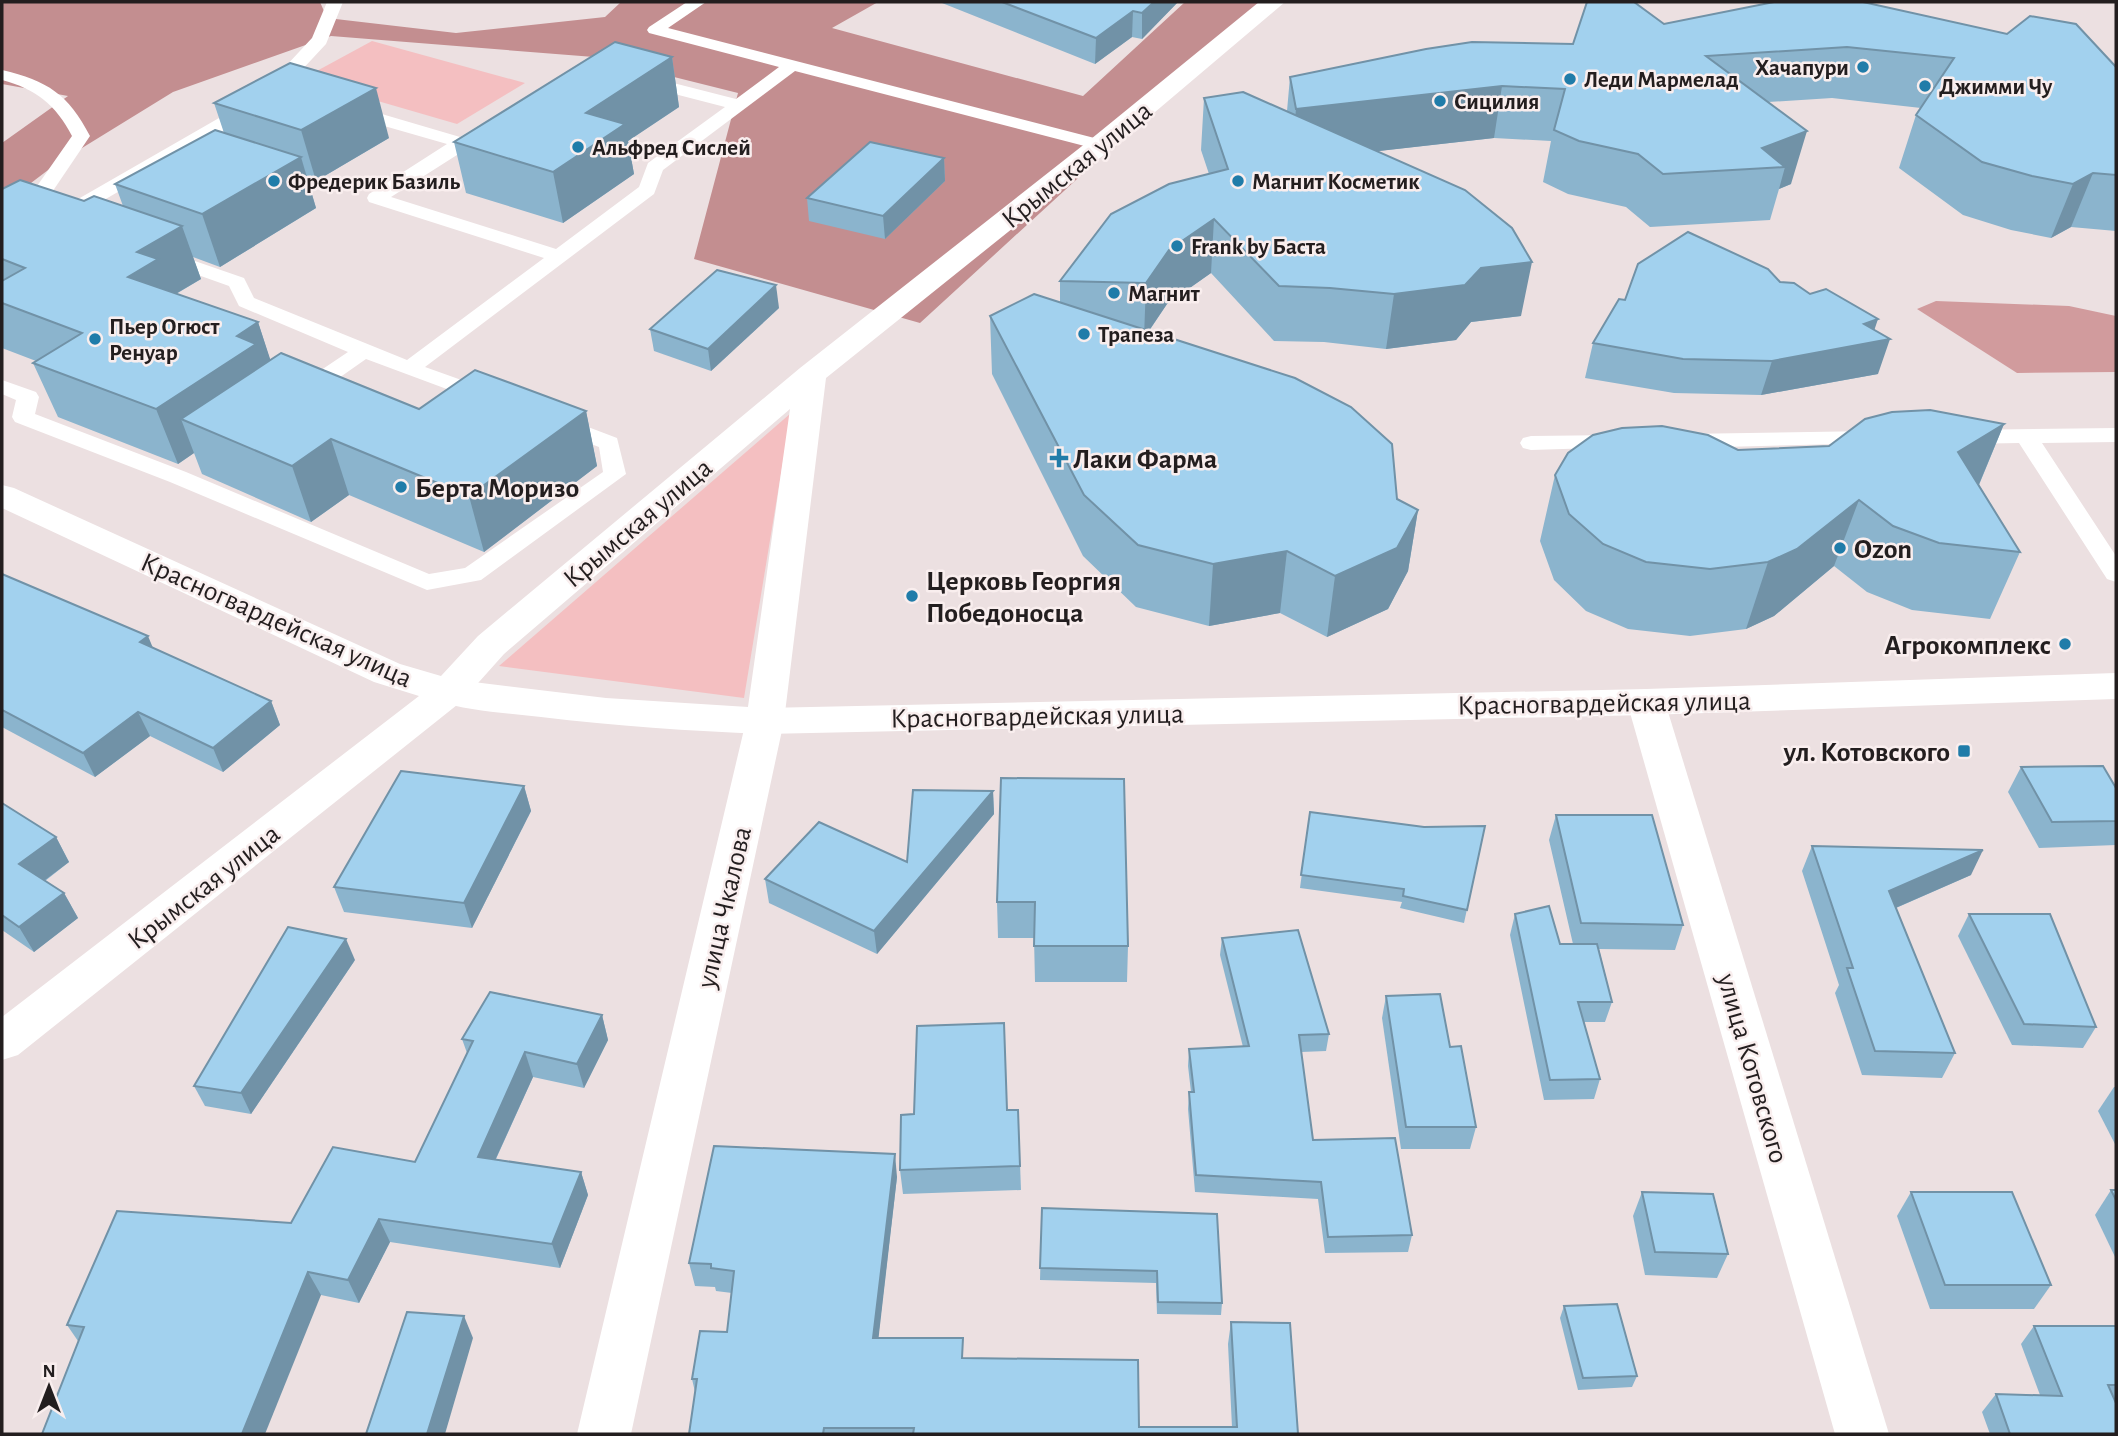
<svg xmlns="http://www.w3.org/2000/svg" width="2118" height="1436" font-family="'Alegreya Sans',sans-serif">
<rect width="100%" height="100%" fill="#ece0e1"/>
<g fill="#f4bfc1">
<polygon points="372,41 525,83 457,124 302,79"/>
<polygon points="791,413 744,698 499,666"/>
</g>
<polygon fill="#c38e90" points="2,2 320,2 327,18 456,33 605,17 621,2 878,2 832,28 1083,96 1185,2 1270,2 920,323 694,259 738,93 594,57 331,36 173,92 56,164 2,205 2,143 68,96 2,84"/>
<polygon fill="#d19b9d" points="1936,301 2069,306 2116,316 2116,372 2017,373 1917,309"/>
<g fill="none" stroke-linecap="round" stroke-linejoin="round">
<g fill="#fff" fill-rule="evenodd">
<polygon points="327,2 343,2 326,44 271,103 73,218 59,218 56,214 59,210 259,95 312,38"/>
<polygon points="687,2 706,2 668,28 1106,141 1109,145 1100,150 795,71 663,170 654,194 425,367 495,392 498,397 495,402 487,404 366,359 309,399 293,399 290,394 293,389 348,352 239,306 229,286 156,260 153,256 163,250 244,278 254,298 407,360 544,258 369,202 367,198 369,194 447,144 346,115 343,111 346,107 358,107 460,137 481,124 493,124 496,128 493,132 391,197 556,249 639,187 648,163 725,107 636,84 633,80 636,76 642,75 736,99 779,67 649,33 647,30 649,27"/>
<path d="M 2,70 C 48,81 68,94 90,136 L 38,213 L 31,215 L 21,209 L 72,136 C 56,105 36,89 2,80 Z"/>
<polygon points="2,380 36,392 39,397 35,414 186,472 429,574 465,568 603,472 599,447 551,429 548,424 551,419 567,419 617,438 626,474 481,580 427,590 170,482 15,422 12,417 16,400 2,394"/>
<polygon points="2116,428 2116,442 2042,443 2116,556 2116,582 2107,579 2019,443 1964,444 1956,442 1953,437 1956,432 1964,430"/>
<polygon points="1873,431 1881,433 1884,438 1881,443 1684,448 1676,446 1673,441 1676,436 1684,434"/>
<polygon points="1618,435 1626,437 1629,442 1626,447 1531,450 1523,448 1520,443 1523,438 1531,436"/>
</g>
<g fill="#fff" fill-rule="evenodd">
<polygon points="1259,2 1285,2 1109,151 826,378 784,721 631,1434 577,1434 746,721 790,409 504,654 462,701 18,1055 2,1060 2,1017 419,696 374,682 2,508 2,485 14,488 400,664 441,676 478,636 800,368 1091,139"/>
<polygon points="1646,689 1659,693 1665,702 1889,1434 1835,1434 1627,702 1633,693"/>
</g>
<path fill="#fff" fill-rule="evenodd" d="M 2116,673 L 2116,699 L 1646,715 L 765,734 C 690,731 616,726 541,717 C 506,713 469,711 436,701 L 430,692 L 436,683 L 449,679 L 606,698 L 765,708 L 1646,689 Z"/>
</g>
<g fill="#8bb4cd">
<polygon points="942,2 1178,2 1142,39 1132,37 1095,64 942,3"/>
<polygon points="1664,24 2116,67 2116,231 2071,227 2051,238 2011,230 1963,215 1899,168 1916,115 1921,108 1832,98 1768,102 1791,184 1779,189 1770,220 1650,227 1626,207 1568,194 1543,182 1551,141 1494,138 1378,151 1521,316 1471,322 1456,340 1386,349 1324,342 1274,341 1211,273 1167,304 1149,331 1397,499 1418,510 1408,571 1388,609 1327,637 1280,613 1209,626 1136,607 1083,556 992,374 990,316 1060,303 1060,281 1209,174 1201,150 1204,98 1287,111 1290,77 1573,44"/>
<polygon points="672,57 679,107 628,141 634,174 563,223 466,193 454,142"/>
<polygon points="214,103 389,138 316,181 307,178 316,208 220,267 193,257 201,279 176,294 258,322 270,360 419,409 586,411 597,466 484,552 349,495 311,522 202,474 194,453 178,464 58,417 33,363 36,361 2,348 2,189 123,206 115,184 224,133"/>
<polygon points="944,158 945,181 885,239 809,221 807,198"/>
<polygon points="1780,282 1810,294 1874,330 1878,374 1761,395 1674,393 1585,378 1593,343 1625,300"/>
<polygon points="779,308 711,371 654,351 650,329"/>
<polygon points="2004,424 1979,485 2020,552 1990,619 1912,610 1867,592 1834,566 1774,616 1746,629 1690,636 1628,629 1586,611 1554,580 1540,541 1555,475 1738,450 1829,446"/>
<polygon points="2,574 152,647 271,701 280,725 223,772 150,736 95,777 2,727"/>
<polygon points="2021,767 2116,788 2116,845 2039,848 2008,792"/>
<polygon points="1001,778 1128,946 1127,982 1035,982 1034,938 998,938 997,902"/>
<polygon points="524,786 531,811 472,928 344,912 334,887"/>
<polygon points="993,791 994,814 877,954 769,903 765,879 907,862"/>
<polygon points="2,803 56,837 69,862 45,881 64,893 78,918 34,952 2,930"/>
<polygon points="1310,812 1424,827 1485,826 1464,923 1400,908 1402,902 1300,888"/>
<polygon points="1556,815 1683,925 1675,950 1599,949 1612,1002 1605,1022 1584,1022 1600,1079 1594,1099 1544,1100 1510,935 1515,914 1560,944 1573,944 1549,840"/>
<polygon points="1812,846 1971,875 1896,908 1955,1053 1942,1078 1862,1075 1835,993 1839,985 1802,871"/>
<polygon points="1969,914 2096,1027 2083,1048 2012,1045 1958,936"/>
<polygon points="1222,938 1329,1034 1326,1051 1301,1052 1313,1140 1412,1235 1408,1252 1325,1253 1318,1199 1195,1192 1188,1109 1189,1092 1191,1092 1188,1066 1189,1049 1243,1047 1220,955"/>
<polygon points="355,960 251,1114 205,1106 194,1086"/>
<polygon points="1386,996 1450,1047 1476,1127 1470,1149 1401,1149 1382,1018"/>
<polygon points="602,1015 608,1040 584,1088 533,1077 496,1159 581,1172 588,1195 560,1268 390,1242 359,1303 321,1295 78,1341 67,1325 291,1223 415,1162 467,1053 462,1039"/>
<polygon points="2114,1087 2116,1087 2116,1146 2098,1111"/>
<polygon points="1018,1110 1021,1190 903,1194 900,1170 914,1114"/>
<polygon points="897,1177 878,1338 964,1358 1139,1427 1232,1427 1228,1344 1231,1322 1298,1434 689,1434 695,1392 692,1379 727,1332 732,1293 716,1291 715,1287 695,1286 689,1263"/>
<polygon points="2111,1190 2116,1190 2116,1259 2095,1215"/>
<polygon points="1642,1192 1728,1254 1717,1278 1645,1275 1633,1216"/>
<polygon points="1911,1192 2051,1285 2034,1309 1930,1309 1897,1216"/>
<polygon points="1042,1208 1222,1303 1221,1315 1157,1314 1156,1283 1040,1280"/>
<polygon points="1564,1306 1637,1376 1632,1387 1578,1390 1560,1318"/>
<polygon points="2034,1326 2116,1326 2116,1434 1990,1434 1982,1412 1996,1394 2040,1395 2021,1344"/>
</g>
<g fill="#7192a7">
<polygon points="1154,2 1178,2 1142,39 1142,13"/>
<polygon points="1133,11 1132,37 1095,64 1096,38"/>
<polygon points="672,57 679,107 628,141 634,174 563,223 553,172 586,113"/>
<polygon points="1502,86 1494,138 1291,161 1296,109"/>
<polygon points="376,88 389,138 316,181 301,130"/>
<polygon points="1807,131 1791,184 1779,189 1785,167 1762,148"/>
<polygon points="301,157 316,208 220,267 202,214"/>
<polygon points="944,158 945,181 885,239 883,216"/>
<polygon points="2093,173 2071,227 2051,238 2073,184"/>
<polygon points="1214,219 1211,273 1167,304 1144,338 1146,283 1169,250"/>
<polygon points="182,226 201,279 172,296 128,277 137,252"/>
<polygon points="1532,262 1521,316 1471,322 1456,340 1386,349 1394,294 1481,268"/>
<polygon points="776,285 779,308 711,371 708,349"/>
<polygon points="1878,319 1870,343 1890,339 1878,374 1761,395 1772,361"/>
<polygon points="258,322 276,377 181,419 194,453 178,464 156,409 237,336"/>
<polygon points="586,411 597,466 484,552 469,496"/>
<polygon points="2004,424 1977,489 1958,452"/>
<polygon points="331,439 349,495 311,522 292,466"/>
<polygon points="1859,500 1834,566 1774,616 1746,629 1768,562"/>
<polygon points="1418,510 1408,571 1388,609 1327,637 1335,576"/>
<polygon points="1287,551 1280,613 1209,626 1213,564"/>
<polygon points="148,636 158,660 140,642"/>
<polygon points="271,701 280,725 223,772 213,748"/>
<polygon points="138,712 150,736 95,777 83,753"/>
<polygon points="524,786 531,811 472,928 464,903"/>
<polygon points="993,791 994,814 877,954 874,931"/>
<polygon points="56,837 69,862 33,889 19,864"/>
<polygon points="1983,850 1971,875 1877,916 1889,891"/>
<polygon points="64,893 78,918 34,952 19,927"/>
<polygon points="346,939 355,960 251,1114 241,1093"/>
<polygon points="602,1015 608,1040 584,1088 577,1064"/>
<polygon points="525,1052 533,1077 486,1180 478,1157"/>
<polygon points="895,1154 897,1177 876,1360 873,1338"/>
<polygon points="581,1172 588,1195 560,1268 552,1244"/>
<polygon points="379,1219 390,1242 359,1303 348,1280"/>
<polygon points="308,1272 321,1295 265,1434 242,1434"/>
<polygon points="464,1316 473,1338 445,1434 427,1434"/>
</g>
<g fill="#a2d1ee" stroke="#7192a7" stroke-width="2">
<polygon points="1002,2 1154,2 1142,13 1133,11 1096,38"/>
<polygon points="1587,2 1634,2 1664,24 1774,2 1863,2 2007,34 2030,16 2076,24 2116,67 2116,175 2093,173 2073,184 2032,176 1982,162 1916,115 1954,58 1847,47 1706,56 1807,131 1762,148 1785,167 1663,174 1638,154 1579,141 1554,130 1565,89 1502,86 1296,109 1290,77 1426,49 1472,42 1573,44"/>
<polygon points="615,42 672,57 586,113 625,124 553,172 454,142"/>
<polygon points="290,63 376,88 301,130 214,103"/>
<polygon points="1243,92 1465,190 1512,228 1532,262 1481,268 1465,285 1394,294 1330,288 1279,286 1214,219 1169,250 1146,283 1060,281 1111,214 1169,184 1228,169 1204,98"/>
<polygon points="215,130 301,157 202,214 115,184"/>
<polygon points="870,142 944,158 883,216 807,198"/>
<polygon points="20,180 84,201 94,196 182,226 137,252 158,259 128,277 258,322 237,336 256,344 156,409 33,363 82,333 2,303 2,281 25,268 2,259 2,189"/>
<polygon points="1688,232 1768,269 1780,282 1794,283 1810,294 1826,289 1878,319 1864,324 1890,339 1772,361 1683,359 1593,343 1619,299 1625,300 1638,264"/>
<polygon points="717,270 776,285 708,349 650,329"/>
<polygon points="1034,294 1295,378 1351,407 1392,444 1397,499 1418,510 1397,548 1335,576 1287,551 1213,564 1138,545 1084,495 990,316"/>
<polygon points="281,353 419,409 475,370 586,411 469,496 331,439 292,466 181,419"/>
<polygon points="1930,410 2004,424 1958,452 2020,552 1939,543 1893,526 1859,500 1797,549 1768,562 1710,569 1646,562 1603,544 1569,514 1555,475 1568,453 1593,435 1622,428 1662,426 1708,435 1738,450 1829,446 1865,419 1892,412"/>
<polygon points="2,574 148,636 140,642 271,701 213,748 138,712 83,753 2,710"/>
<polygon points="2103,766 2116,788 2116,821 2052,822 2021,767"/>
<polygon points="401,771 524,786 464,903 334,887"/>
<polygon points="1001,778 1124,779 1128,946 1034,946 1035,902 997,902"/>
<polygon points="913,790 993,791 874,931 765,879 819,822 907,862"/>
<polygon points="2,803 56,837 19,864 64,893 19,927 2,915"/>
<polygon points="1310,812 1424,827 1485,826 1467,910 1403,896 1404,889 1301,875"/>
<polygon points="1556,815 1652,815 1683,925 1581,923"/>
<polygon points="1812,846 1983,850 1889,891 1955,1053 1875,1051 1847,968 1853,968"/>
<polygon points="1549,906 1560,944 1597,944 1612,1002 1578,1002 1600,1079 1550,1080 1515,914"/>
<polygon points="1969,914 2050,914 2096,1027 2024,1024"/>
<polygon points="288,927 346,939 241,1093 194,1086"/>
<polygon points="1298,930 1329,1034 1299,1035 1313,1140 1395,1138 1412,1235 1328,1237 1321,1182 1196,1175 1189,1092 1194,1092 1189,1049 1249,1046 1222,938"/>
<polygon points="490,992 602,1015 577,1064 525,1052 478,1157 581,1172 552,1244 379,1219 348,1280 308,1272 242,1434 42,1434 84,1327 67,1325 117,1211 291,1223 333,1147 415,1162 473,1041 462,1039"/>
<polygon points="1440,994 1450,1047 1461,1046 1476,1127 1406,1127 1386,996"/>
<polygon points="1004,1023 1007,1110 1018,1110 1020,1166 900,1170 901,1115 914,1114 917,1026"/>
<polygon points="714,1146 895,1154 873,1338 963,1338 962,1358 1138,1360 1139,1427 1237,1427 1231,1322 1290,1323 1298,1434 913,1434 914,1428 824,1428 823,1434 689,1434 697,1379 692,1379 700,1331 727,1332 734,1271 711,1268 711,1264 689,1263"/>
<polygon points="2111,1190 2116,1190 2116,1200"/>
<polygon points="1642,1192 1713,1194 1728,1254 1655,1252"/>
<polygon points="1911,1192 2012,1192 2051,1285 1945,1285"/>
<polygon points="1042,1208 1217,1214 1222,1303 1158,1302 1157,1271 1040,1268"/>
<polygon points="1617,1304 1637,1376 1583,1378 1564,1306"/>
<polygon points="407,1312 464,1316 427,1434 366,1434"/>
<polygon points="2034,1326 2116,1326 2116,1385 2108,1385 2116,1403 2116,1434 2010,1434 1996,1394 2062,1396"/>
</g>
<g fill="#207ca9" stroke="#f9eeee" stroke-width="2.5">
<circle cx="1863" cy="67" r="7"/>
<circle cx="1570" cy="79" r="7"/>
<circle cx="1925" cy="86" r="7"/>
<circle cx="1440" cy="101" r="7"/>
<circle cx="578" cy="147" r="7"/>
<circle cx="274" cy="181" r="7"/>
<circle cx="1238" cy="181" r="7"/>
<circle cx="1177" cy="246" r="7"/>
<circle cx="1114" cy="293" r="7"/>
<circle cx="1084" cy="334" r="7"/>
<circle cx="95" cy="339" r="7"/>
<path d="M1055.5 447.5h7v7h7v7h-7v7h-7v-7h-7v-7h7z"/>
<circle cx="401" cy="487" r="7"/>
<circle cx="1840" cy="548" r="7"/>
<circle cx="912" cy="596" r="7"/>
<circle cx="2065" cy="644" r="7"/>
<rect x="1957" y="744" width="14" height="14" rx="3.5"/>
</g>
<g text-anchor="middle" stroke-width="5" stroke-linejoin="round" paint-order="stroke">
<g font-size="23" font-weight="bold" fill="#231e1f" stroke="#f9eeee" text-anchor="start">
<text x="1849" y="75" text-anchor="end">Хачапури</text>
<text x="1584" y="87">Леди Мармелад</text>
<text x="1939" y="94">Джимми Чу</text>
<text x="1454" y="109">Сицилия</text>
<text x="592" y="155">Альфред Сислей</text>
<text x="288" y="189">Фредерик Базиль</text>
<text x="1252" y="189">Магнит Косметик</text>
<text x="1191" y="254">Frank by Баста</text>
<text x="1128" y="301">Магнит</text>
<text x="109" y="334">Пьер Огюст<tspan x="109" dy="26">Ренуар</tspan></text>
<text x="1098" y="342">Трапеза</text>
</g>
<g font-size="28" fill="#231e1f" stroke="#f9eeee">
<text transform="translate(1076 164) rotate(-39)" y="10">Крымская улица</text>
<text transform="translate(637 522) rotate(-40)" y="10">Крымская улица</text>
<text transform="translate(277 619) rotate(24)" y="10">Красногвардейская улица</text>
<text transform="translate(1604 702) rotate(-1)" y="10">Красногвардейская улица</text>
<text transform="translate(1037 715) rotate(-1)" y="10">Красногвардейская улица</text>
<text transform="translate(203 886) rotate(-38)" y="10">Крымская улица</text>
<text transform="translate(723 907) rotate(-77)" y="10">улица Чкалова</text>
<text transform="translate(1754 1068) rotate(74)" y="10">улица Котовского</text>
</g>
<g font-size="28" font-weight="bold" fill="#231e1f" stroke="#f9eeee" text-anchor="start">
<text x="1073" y="468">Лаки Фарма</text>
<text x="415" y="497">Берта Моризо</text>
<text x="1854" y="558">Ozon</text>
<text x="926" y="590">Церковь Георгия<tspan x="926" dy="32">Победоносца</tspan></text>
<text x="2051" y="654" text-anchor="end">Агрокомплекс</text>
<text x="1950" y="761" text-anchor="end">ул. Котовского</text>
</g>
</g>
<rect width="2118" height="1436" fill="none" stroke="#231e1f" stroke-width="7"/>
<g transform="translate(49 1387)" stroke="#f9eeee" stroke-width="5" paint-order="stroke">
<path d="M0-5L12 26L0 18L-12 26Z" fill="#231e1f"/>
<text y="-10" font-size="19" font-weight="bold" text-anchor="middle" fill="#231e1f">N</text>
</g>
</svg>
